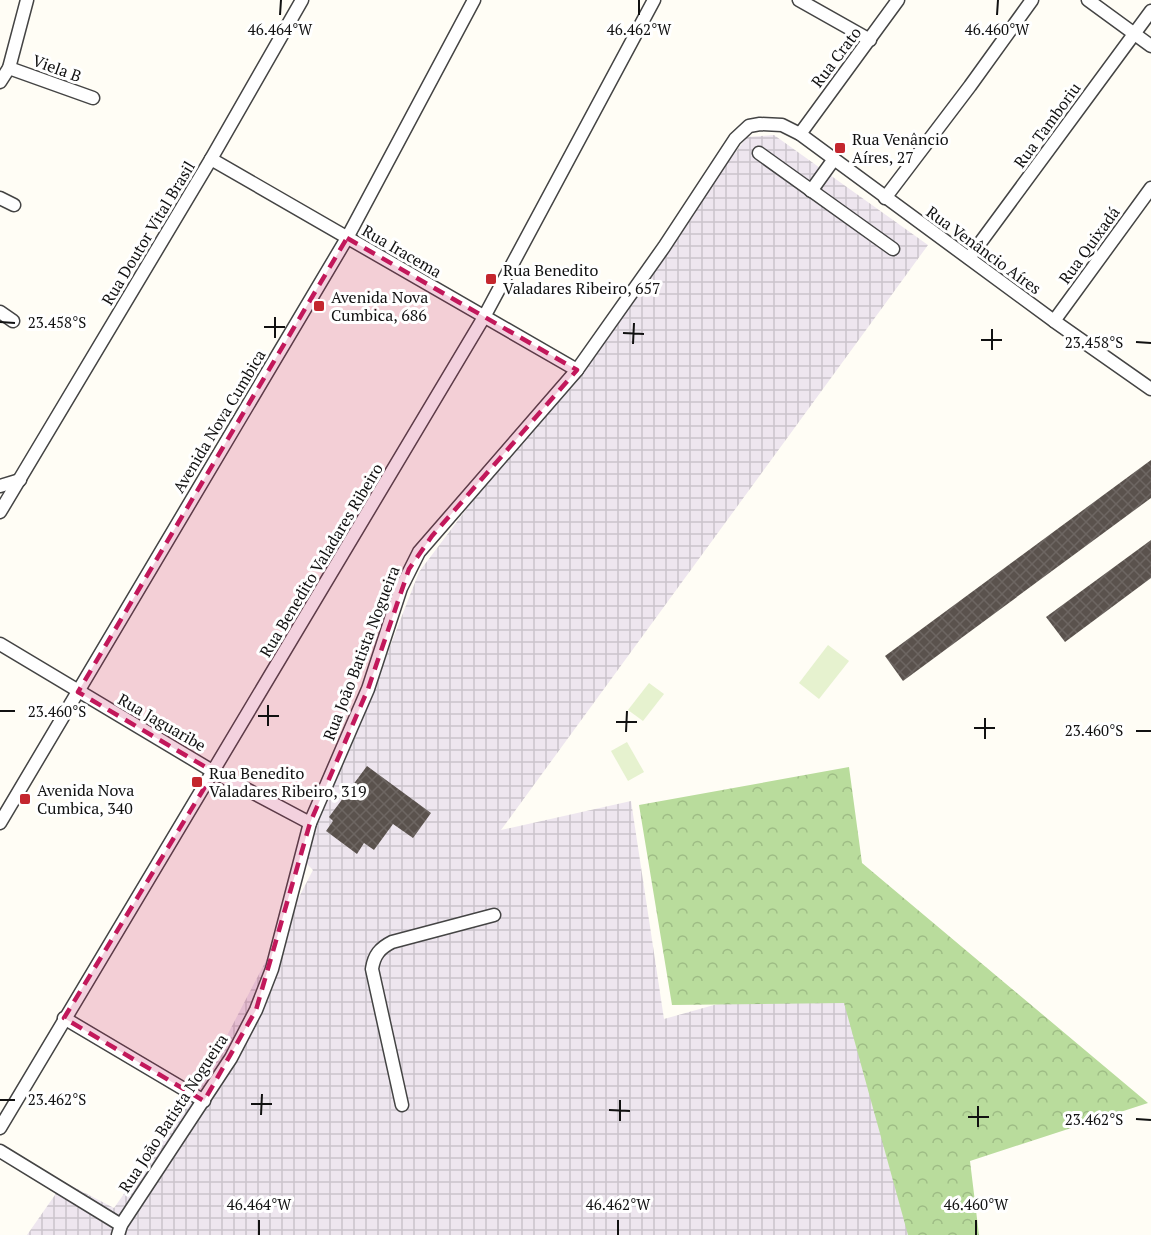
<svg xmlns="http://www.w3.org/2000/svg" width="1151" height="1235" font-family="'PT Serif',serif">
<defs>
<pattern id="industrial-grid" width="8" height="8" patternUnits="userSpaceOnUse" patternTransform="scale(1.5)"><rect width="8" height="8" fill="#eee6ef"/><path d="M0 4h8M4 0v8" fill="none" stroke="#cbc4cc"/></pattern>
<pattern id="forest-crowns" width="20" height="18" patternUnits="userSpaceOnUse" patternTransform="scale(1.5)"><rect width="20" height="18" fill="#b9dc9c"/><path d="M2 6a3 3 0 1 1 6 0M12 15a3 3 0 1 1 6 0" fill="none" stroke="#9ebc85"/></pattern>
<pattern id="building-cross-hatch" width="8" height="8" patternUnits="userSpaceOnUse" patternTransform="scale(1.5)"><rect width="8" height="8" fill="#5a524d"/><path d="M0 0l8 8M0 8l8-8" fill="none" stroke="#6d6662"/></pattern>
</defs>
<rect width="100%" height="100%" fill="#fffdf5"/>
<polygon fill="url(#industrial-grid)" points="774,135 928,245 501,830 631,801 664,1019 853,966 948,1235 27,1235 64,1182 114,1208 205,1078 313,870 303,860 322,810 350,749 419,572 747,137"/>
<polygon fill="url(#forest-crowns)" points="849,767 862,863 1148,1103 970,1161 979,1235 908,1235 844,1003 672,1005 639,805"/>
<g fill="#e6f2cf">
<polygon points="828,645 849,661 819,699 799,683"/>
<polygon points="649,683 664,694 643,721 628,710"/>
<polygon points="627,742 644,772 628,781 611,751"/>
</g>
<g fill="url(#building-cross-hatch)">
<polygon points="1151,460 1151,498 903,681 885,656"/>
<polygon points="1151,540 1151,578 1065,642 1046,617"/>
<polygon points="367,766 431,813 413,838 393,824 374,850 364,843 357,854 326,831 333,821 329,817"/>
</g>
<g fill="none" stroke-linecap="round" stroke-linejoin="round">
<g stroke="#444" stroke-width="15">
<g id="minor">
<polyline points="799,0 870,40"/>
<polyline points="1088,0 1151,46"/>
<polyline points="9,68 93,98"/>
<polyline points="0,82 9,68 27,0"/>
<polyline points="800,134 898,0"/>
<polyline points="759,153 893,249"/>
<polyline points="211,159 577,370"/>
<polyline points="811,191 834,159"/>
<polyline points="0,198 14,205"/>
<polyline points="885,198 970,86 1032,0"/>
<polyline points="969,258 1151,11"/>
<polyline points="0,312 13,321"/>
<polyline points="1054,321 1151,188"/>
<polyline points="0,486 20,480"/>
<polyline points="0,512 211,159 302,0"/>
<polyline points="0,644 214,772 310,823"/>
<polyline points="0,823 347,238 474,0"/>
<polyline points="64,1018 204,1101"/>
<path d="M 402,1105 L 372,969 C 374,955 380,948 392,942 L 494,915"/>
<polyline points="0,1128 484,317 654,0"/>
<polyline points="0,1151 121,1225"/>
<polyline points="118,1235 121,1225 231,1058 256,1010 272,969 310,823 368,689 401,588 419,552 577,370 664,247 735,139 749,126 760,124 782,125 800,134 1054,321 1151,389"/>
</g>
</g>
<use href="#minor" stroke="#fff" stroke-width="12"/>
</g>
<path fill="#c2185b" fill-opacity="0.2" stroke="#c2185b" stroke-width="4.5" stroke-dasharray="12 8" stroke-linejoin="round" d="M 347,238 L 577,370 L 432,536 L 409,569 L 368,689 L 310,823 L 256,1010 L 204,1101 L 64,1018 L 214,772 L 78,692 Z"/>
<path fill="none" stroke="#111" stroke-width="2" d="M 280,15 L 281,0M 639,15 L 639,0M 997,15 L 998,0M 0,322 L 15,323M 264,327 L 285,327M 623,333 L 644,334M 275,338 L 275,317M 981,340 L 1002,340M 1136,342 L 1151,343M 633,344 L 634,323M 992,350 L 992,329M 0,711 L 15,711M 258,716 L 279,716M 616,722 L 637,722M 268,726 L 268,705M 974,728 L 995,728M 1136,731 L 1151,731M 626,732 L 627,711M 985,739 L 985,718M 0,1100 L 15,1100M 251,1104 L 272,1104M 609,1110 L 630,1111M 261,1115 L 262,1094M 968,1117 L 989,1117M 1136,1119 L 1151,1120M 620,1121 L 620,1100M 978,1127 L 978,1106M 259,1235 L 259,1220M 618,1235 L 618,1220M 976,1235 L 976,1220"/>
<g fill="#c4262e" stroke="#fff" stroke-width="2">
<rect x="834" y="142" width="12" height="12" rx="3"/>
<rect x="485" y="273" width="12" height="12" rx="3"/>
<rect x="313" y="300" width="12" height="12" rx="3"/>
<rect x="191" y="776" width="12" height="12" rx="3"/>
<rect x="19" y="793" width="12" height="12" rx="3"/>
</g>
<g text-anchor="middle" stroke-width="6" stroke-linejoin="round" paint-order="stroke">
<g font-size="16" fill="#111" stroke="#fff">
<text transform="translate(836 57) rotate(-53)" y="6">Rua Crato</text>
<text transform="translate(57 68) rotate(20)" y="6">Viela B</text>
<text transform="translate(1047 125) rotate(-54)" y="6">Rua Tamboriu</text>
<text transform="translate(148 233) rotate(-59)" y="6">Rua Doutor Vital Brasil</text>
<text transform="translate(1089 245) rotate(-54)" y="6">Rua Quixadá</text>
<text transform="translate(984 250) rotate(36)" y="6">Rua Venâncio Aíres</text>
<text transform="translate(402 251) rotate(30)" y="6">Rua Iracema</text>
<text transform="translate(219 421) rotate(-59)" y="6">Avenida Nova Cumbica</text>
<text transform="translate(321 560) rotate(-59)" y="6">Rua Benedito Valadares Ribeiro</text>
<text transform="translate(361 653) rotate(-69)" y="6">Rua João Batista Nogueira</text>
<text transform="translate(162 722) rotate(30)" y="6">Rua Jaguaribe</text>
<text transform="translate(173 1113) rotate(-57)" y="6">Rua João Batista Nogueira</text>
</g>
<g font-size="16" fill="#111" stroke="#fff" text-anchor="start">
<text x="852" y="145">Rua Venâncio<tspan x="852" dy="18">Aíres, 27</tspan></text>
<text x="503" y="276">Rua Benedito<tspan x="503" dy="18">Valadares Ribeiro, 657</tspan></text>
<text x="331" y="303">Avenida Nova<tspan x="331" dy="18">Cumbica, 686</tspan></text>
<text x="209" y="779">Rua Benedito<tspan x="209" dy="18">Valadares Ribeiro, 319</tspan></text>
<text x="37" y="796">Avenida Nova<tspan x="37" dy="18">Cumbica, 340</tspan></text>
</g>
</g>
<g font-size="15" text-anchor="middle" fill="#111" stroke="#fff" stroke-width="6" stroke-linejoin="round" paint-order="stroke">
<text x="280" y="35">46.464°W</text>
<text x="639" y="35">46.462°W</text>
<text x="997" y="35">46.460°W</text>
<text x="57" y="328">23.458°S</text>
<text x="1094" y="348">23.458°S</text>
<text x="57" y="717">23.460°S</text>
<text x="1094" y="736">23.460°S</text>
<text x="57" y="1105">23.462°S</text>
<text x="1094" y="1125">23.462°S</text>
<text x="259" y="1210">46.464°W</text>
<text x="618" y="1210">46.462°W</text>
<text x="976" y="1210">46.460°W</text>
</g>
</svg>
